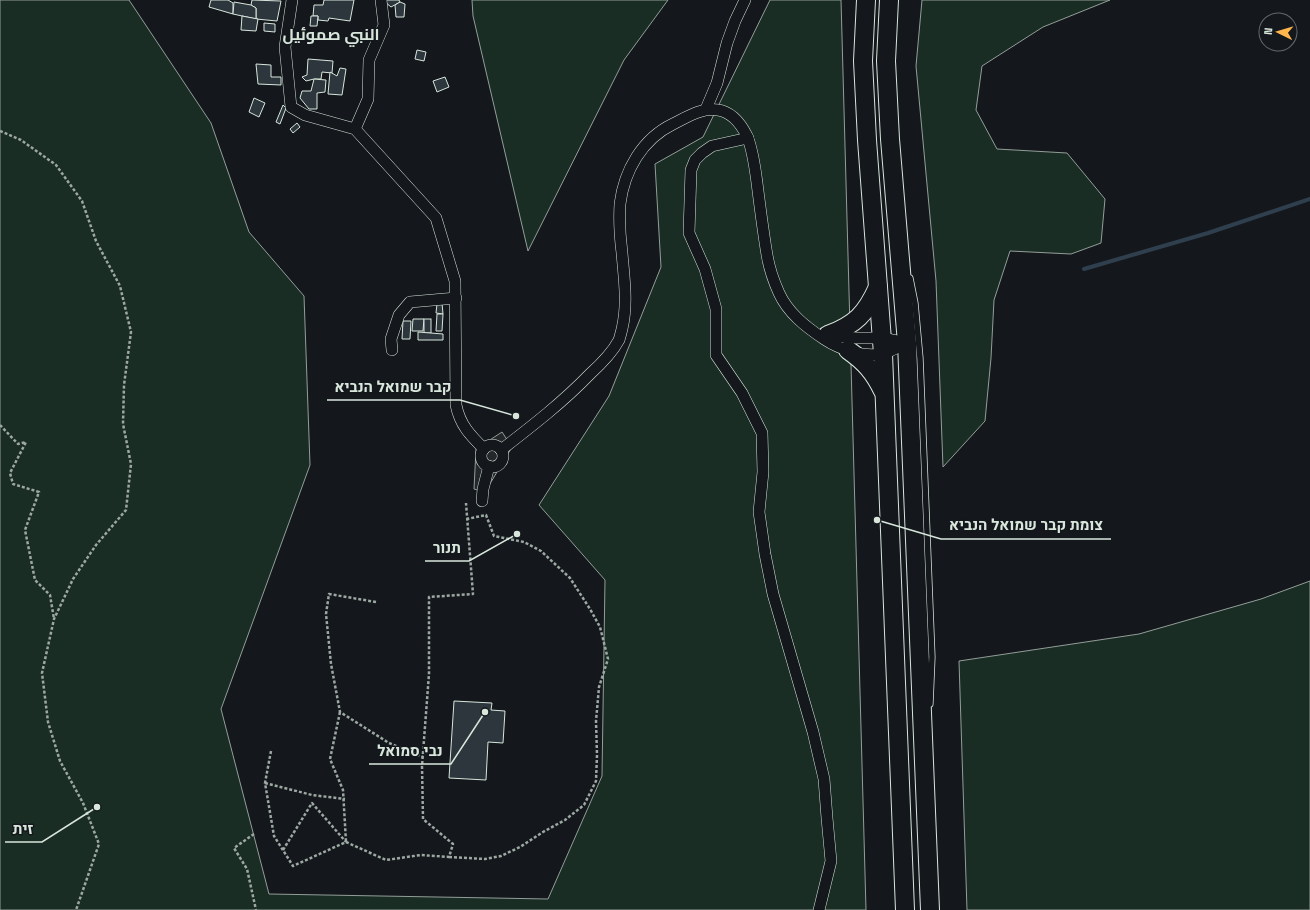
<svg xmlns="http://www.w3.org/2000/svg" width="1310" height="910" font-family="'Space Grotesk',Cairo,Heebo,sans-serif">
<rect width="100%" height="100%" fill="#14181c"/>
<g fill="#1a2d24" stroke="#939e99">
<polygon points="0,0 129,0 211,123 249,232 304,296 310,465 221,709 269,894 548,899 602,776 605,580 539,505 609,396 661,267 655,164 703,137 770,0 841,0 866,910 0,910"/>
<polygon points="472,0 668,0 624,60 528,251 473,16"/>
<polygon points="922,0 1110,0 1043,27 982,66 976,110 997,149 1067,153 1105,199 1101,243 1071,254 1010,251 994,300 991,358 985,421 943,467 936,281 916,66"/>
<polygon points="1310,581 1310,910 967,910 959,661 1139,634 1261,599"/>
</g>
<polygon fill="#24282b" stroke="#939e99" points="502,432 512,447 485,492 474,489 476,449"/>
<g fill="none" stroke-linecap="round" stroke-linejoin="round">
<polyline stroke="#2f3f4d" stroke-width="4" points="1084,269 1208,233 1310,199"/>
</g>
<g fill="#2c363c" stroke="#d8e6dc">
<polygon points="211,0 228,0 233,3 233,14 209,7"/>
<polygon points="252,0 281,1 277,21 256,19 256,8 251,5"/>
<polygon points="324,0 354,0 350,21 329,18 328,21 318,20 318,16 313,16 314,5 323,5"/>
<polygon points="386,0 399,0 400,2 391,7 385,2"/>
<polygon points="234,2 251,5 256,8 256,19 233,14"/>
<polygon points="400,2 405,4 404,17 396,17 395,5"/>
<polygon points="242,16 258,19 256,31 241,30"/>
<polygon points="311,16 318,16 317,26 310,26"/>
<polygon points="264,23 275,24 275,32 264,31"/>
<polygon points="417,50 426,52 424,61 415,59"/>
<polygon points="308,59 333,61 332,73 322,72 321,79 314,79 306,81 302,77 307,75"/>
<polygon points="256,64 271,65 271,77 281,77 281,85 258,84"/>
<polygon points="340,68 346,69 342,95 328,94 330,72 337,76"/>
<polygon points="445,77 449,87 437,92 433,81"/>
<polygon points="314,79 326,80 325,92 317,93 317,109 309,109 300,98 302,91 311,91"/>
<polygon points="254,98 265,103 259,117 249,112"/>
<polygon points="283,105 286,108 280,124 276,122"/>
<polygon points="297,123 300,127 293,133 290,129"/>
<polygon points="442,303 443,314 436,313 437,304"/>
<polygon points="437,314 443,314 442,331 436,331"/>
<polygon points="413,319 424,319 423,331 412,331"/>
<rect x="424" y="319" width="7" height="14"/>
<polygon points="403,321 411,321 410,339 402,339"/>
<polygon points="418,332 443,334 443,340 418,340"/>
<polygon points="454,701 492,703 491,710 505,711 503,743 488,742 486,780 449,778"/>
</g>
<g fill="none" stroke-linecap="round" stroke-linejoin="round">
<g stroke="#d8e6dc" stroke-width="7">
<polyline id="service" points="910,278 915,303 920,358 932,657 930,704"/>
</g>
<g stroke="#d8e6dc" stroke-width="12">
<g id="minor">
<path d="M 292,0 L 285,47 L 291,107 L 305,115 L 355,129 L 436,218 L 455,281 L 456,405 C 460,425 470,435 484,449"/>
<polyline points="706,109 717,83 727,43 735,21 745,0"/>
<polyline points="355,129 368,99 369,60 384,25 381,0"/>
<polyline points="748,138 712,146 702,153 695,160 691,170 689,233 705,269 716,309 716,355 742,393 762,433 763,472 759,512 765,554 773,594 813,732 824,779 827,818 831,861 819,910"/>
<polyline points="830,336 857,338 882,338 907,343"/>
<polyline points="392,350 391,339 399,315 410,302 456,298"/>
<circle cx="492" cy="456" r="11"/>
<path d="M 501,450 C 532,426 563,402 590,374 C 601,364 612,353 619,340 C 620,337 621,333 622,329 C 628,303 624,278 622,253 C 620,237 619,220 620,204 C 624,171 642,139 673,124 C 687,117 702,107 718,110 C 732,112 741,124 747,136 C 753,150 755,168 757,183 C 760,207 763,231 767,255 C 769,267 774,282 779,293 C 788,313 806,327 824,339 C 839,349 866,359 885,353 C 893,350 900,346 907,343"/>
<polyline points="482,501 483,489 489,466"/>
</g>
</g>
<g stroke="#d8e6dc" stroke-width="20">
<g id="primary">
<polyline points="866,0 863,61 867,140 883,354 905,910"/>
<polyline points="889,0 886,61 890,139 907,343 930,910"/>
<path d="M 828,335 C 855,325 866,314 878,287"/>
<path d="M 848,350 C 865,362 874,372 883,391"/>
</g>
</g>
<g stroke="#9da8a2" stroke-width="2.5" stroke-dasharray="3 2" stroke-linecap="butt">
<polyline points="0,131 21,140 56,165 82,201 96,241 120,286 131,332 124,385 123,424 131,464 126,510 96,545 73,579 54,619 42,673 48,722 60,761 83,803 99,844 76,910"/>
<polyline points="0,425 18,444 26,442 10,473 13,484 39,492 25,530 35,580 50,595 54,619"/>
<polyline points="376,602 329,594 326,614 331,664 340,712 389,743 423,757"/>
<polyline points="340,712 330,759 343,790 346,842"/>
<polyline points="271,751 265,783 274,836 293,866 346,842 386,860 421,855 449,857 453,844 423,819 422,766 429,674 429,597 473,594 466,503"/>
<polyline points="265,783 312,795 345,799"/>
<polyline points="254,834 234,848 247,869 256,910"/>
<polyline points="283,850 312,803 346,842"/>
<polyline points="449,857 485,859 501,856 520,847 543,832 565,820 584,805 596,781 597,755 596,721 599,687 608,659 600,627 590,609 570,578 541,551 524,542 494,536 486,515 467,519"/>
</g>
<use href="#service" stroke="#14181c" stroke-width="5.5"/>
<use href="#minor" stroke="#14181c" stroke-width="11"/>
<use href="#primary" stroke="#14181c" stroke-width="18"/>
</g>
<g text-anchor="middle" stroke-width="3" stroke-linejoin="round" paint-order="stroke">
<g font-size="16" font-weight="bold" fill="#d8e6dc" stroke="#14181c">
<text x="331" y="40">النبي صموئيل</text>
</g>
</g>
<path fill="none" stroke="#d8e6dc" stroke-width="1.5" d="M516 416L460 400H327M877 520L941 539H1111M517 534L469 561H425M485 712L451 764H369M97 807L42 842H5"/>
<g fill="#d8e6dc" stroke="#14181c" stroke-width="1.5">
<circle cx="516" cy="416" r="4"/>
<circle cx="877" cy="520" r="4"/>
<circle cx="517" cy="534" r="4"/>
<circle cx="485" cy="712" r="4"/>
<circle cx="97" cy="807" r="4"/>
</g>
<g font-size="15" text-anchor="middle" font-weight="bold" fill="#d8e6dc" stroke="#14181c" stroke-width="3" stroke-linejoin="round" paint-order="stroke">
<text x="393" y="392">קבר שמואל הנביא</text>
<text x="1026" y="530">צומת קבר שמואל הנביא</text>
<text x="447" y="553">תנור</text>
<text x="410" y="756">נבי סמואל</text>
<text x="23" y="834">זית</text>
</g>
<g transform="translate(1278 32) rotate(275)"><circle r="19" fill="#14181c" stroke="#626a69"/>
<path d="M0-3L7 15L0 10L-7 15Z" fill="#ffb74d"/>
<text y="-6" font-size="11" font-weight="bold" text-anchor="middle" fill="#d8e6dc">N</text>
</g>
</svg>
